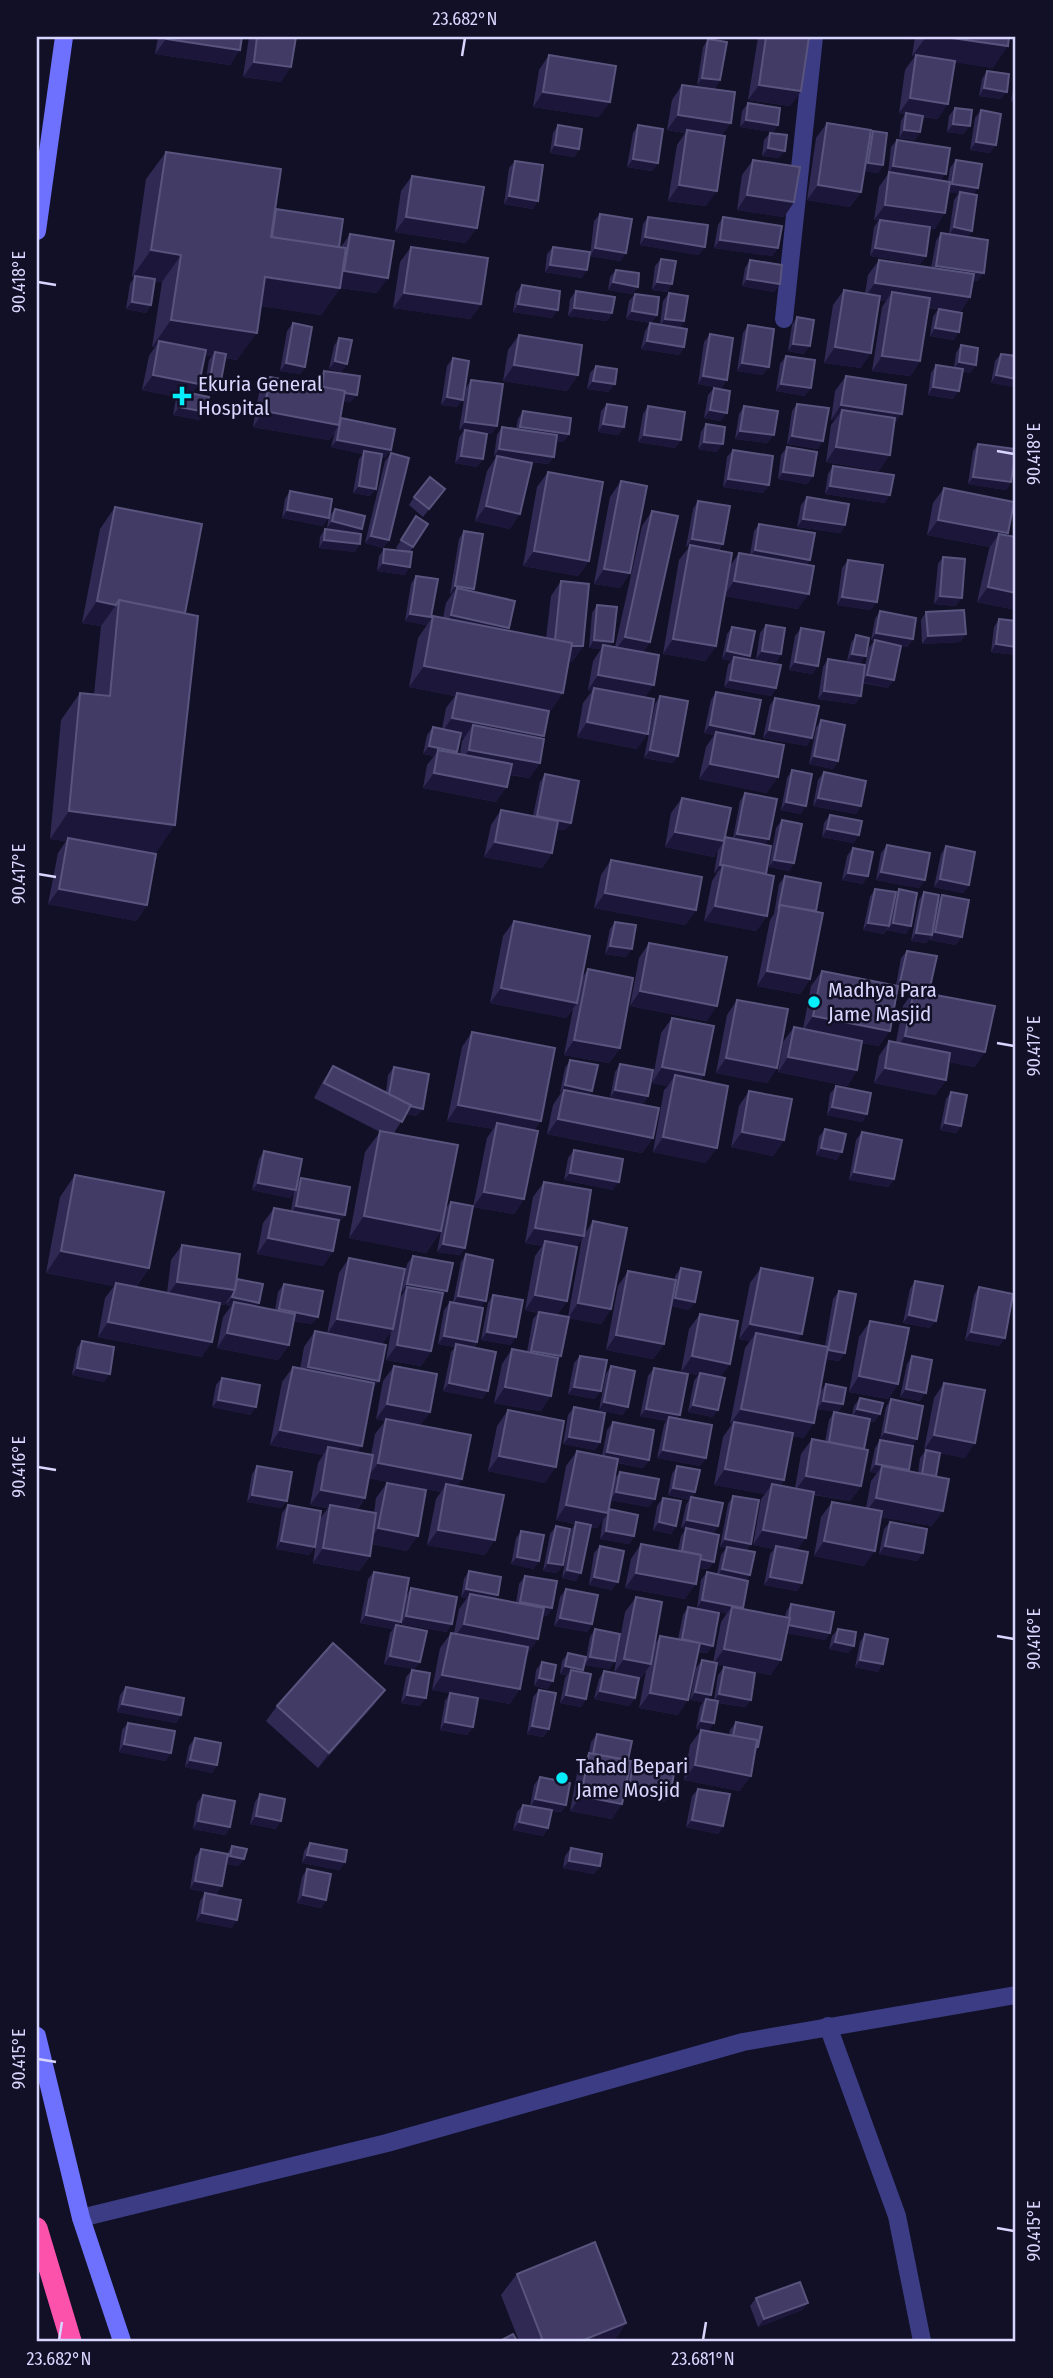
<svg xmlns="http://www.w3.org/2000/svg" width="1053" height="2378" font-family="'Fira Sans Condensed',sans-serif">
<rect width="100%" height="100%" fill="#121026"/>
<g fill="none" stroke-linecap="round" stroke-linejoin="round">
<g stroke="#3b3c84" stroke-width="18">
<polyline points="784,319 814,37"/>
<polyline points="828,2026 897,2216 922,2341"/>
<polyline points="81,2218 387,2143 743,2042 1016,1995"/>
</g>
<g stroke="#6e71fd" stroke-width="18">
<polyline points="37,231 64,37"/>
<polyline points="37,2036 81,2218 122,2341"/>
</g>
<polyline stroke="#fc52ac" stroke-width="21" points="37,2228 71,2341"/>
</g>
<g fill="#302954" fill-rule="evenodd">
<polygon points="158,37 242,37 230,65 155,54"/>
<polygon points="249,37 296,37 281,82 243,77"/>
<polygon points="758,37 809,37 801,91 790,106 748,100"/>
<polygon points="915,37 1009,37 993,68 955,62 938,119 923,117 920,132 915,140 899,138 901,121 905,114 899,113 905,70 915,56 912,56"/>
<polygon points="708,39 720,80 715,88 697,85 703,47"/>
<polygon points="549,55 599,117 533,107 539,70"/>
<polygon points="1016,68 1016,102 1011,102"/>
<polygon points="987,71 1001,99 979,96 982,79"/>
<polygon points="682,85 722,136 706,206 668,201 677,145 685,133 667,130 672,100"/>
<polygon points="748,103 778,125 773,132 740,127 742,111"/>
<polygon points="955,108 964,134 947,132 949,116"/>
<polygon points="981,110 990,153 970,150 975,118"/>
<polygon points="827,123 870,136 873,131 883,165 878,173 864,171 861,192 850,207 807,200 816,138"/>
<polygon points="558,125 579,149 574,157 550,153 553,133"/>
<polygon points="638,125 658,163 652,171 627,167 633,133"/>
<polygon points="770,133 779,158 762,156 764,140"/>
<polygon points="897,140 941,180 948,181 950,168 956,160 973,195 972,231 967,237 978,281 973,280 970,297 960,312 954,340 930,336 933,317 938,309 929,308 920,361 910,376 872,371 882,307 886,301 879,300 861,368 824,363 833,305 844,290 865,294 868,275 879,260 931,268 936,241 941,233 949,234 954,200 959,193 949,192 935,229 930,228 926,256 920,264 870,256 874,227 879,220 874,220 879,187 888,174 891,147"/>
<polygon points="166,152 339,247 341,247 350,234 377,293 340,288 321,315 261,306 237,360 225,358 215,394 204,392 209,360 212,356 205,355 193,394 200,420 173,415 176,399 177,397 142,390 149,356 155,347 152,347 162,282 155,281 151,305 146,313 126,309 130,284 134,278 132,277 146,179"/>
<polygon points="753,160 794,202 784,217 737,210 742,175"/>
<polygon points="515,161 533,209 504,204 509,168"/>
<polygon points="412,176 466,243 395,232 401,191"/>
<polygon points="600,214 621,261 590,256 594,221"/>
<polygon points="648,217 699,255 640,245 643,224"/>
<polygon points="723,217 778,248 772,256 714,248 718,225"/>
<polygon points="411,247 481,304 470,319 393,308 400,262"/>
<polygon points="553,247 582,278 545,272 547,254"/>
<polygon points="661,259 672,284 667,292 652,290 655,266"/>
<polygon points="750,260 780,284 774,292 742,286 745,268"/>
<polygon points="616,270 638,287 632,294 608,290 610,277"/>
<polygon points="522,285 552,318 513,312 516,293"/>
<polygon points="576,291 612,313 607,321 568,316 570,299"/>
<polygon points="669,293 684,321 680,328 684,347 679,355 641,349 645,331 650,323 660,325 663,301"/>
<polygon points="635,294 657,315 651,323 626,319 629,301"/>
<polygon points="797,317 804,354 788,351 792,325"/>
<polygon points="293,323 305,367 300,374 280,371 287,331"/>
<polygon points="748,325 763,375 737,371 743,333"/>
<polygon points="710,334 727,380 721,388 698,384 704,342"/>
<polygon points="519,335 578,375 567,391 503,381 508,350"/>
<polygon points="339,338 347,364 341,372 329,369 334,346"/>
<polygon points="961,345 976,365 970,373 962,371 953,399 928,395 931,373 936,365 954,368 956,353"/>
<polygon points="1001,354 1016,356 991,383 995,361"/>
<polygon points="786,356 805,396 776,391 780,364"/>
<polygon points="453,358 457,407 441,405 447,366"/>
<polygon points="596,366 609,392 587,389 590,373"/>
<polygon points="324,371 351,402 344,401 340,419 391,450 385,458 381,457 370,496 353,493 359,459 363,454 331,447 335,432 329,440 253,427 259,393 270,377 318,386 319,379"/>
<polygon points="846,376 894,424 879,471 826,462 831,425 835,420 831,420 835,391"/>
<polygon points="471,380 497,426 491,434 471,431 483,459 477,467 455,463 459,438 464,430 459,430 466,388"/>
<polygon points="714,388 721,421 704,418 708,395"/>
<polygon points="607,404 624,427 618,435 598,432 601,411"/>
<polygon points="797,404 818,449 787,444 792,411"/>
<polygon points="648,406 681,440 675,448 638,442 643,414"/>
<polygon points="744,406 768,443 735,439 739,414"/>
<polygon points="523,411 569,434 563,442 556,441 554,457 548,464 515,460 510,529 475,521 487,471 496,457 494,456 497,435 502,427 516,429 518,419"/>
<polygon points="706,424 717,452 698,449 701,432"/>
<polygon points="978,444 1011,482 1006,490 968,484 973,451"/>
<polygon points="787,447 813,476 807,484 778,479 781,455"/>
<polygon points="733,450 769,485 763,493 723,487 727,457"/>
<polygon points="391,453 389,540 383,548 365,543 385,461"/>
<polygon points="833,466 885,503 825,494 828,474"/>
<polygon points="548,472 589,561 578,576 523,566 537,487"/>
<polygon points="621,481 630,573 620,588 594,584 610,497"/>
<polygon points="944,488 1006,535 1016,610 977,602 989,549 990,547 927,535 933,503"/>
<polygon points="445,489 423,517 409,505 414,497"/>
<polygon points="290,491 323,526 282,518 285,499"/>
<polygon points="807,497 845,525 840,533 797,527 801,505"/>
<polygon points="698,501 723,544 719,550 730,566 739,553 750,555 754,531 759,524 810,560 807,565 798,609 725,596 716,646 705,661 663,654 679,560 689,547 686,547 693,509"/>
<polygon points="115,507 185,613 156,853 123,848 147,905 136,921 48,904 58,853 66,841 50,839 61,720 80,693 94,694 101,626 82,623 100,529"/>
<polygon points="335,509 358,534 355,552 319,548 320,537 325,529 335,531 327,528 329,516"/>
<polygon points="652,511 650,642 643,652 645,698 637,749 577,737 583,703 592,691 588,690 593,661 601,649 589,648 592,613 597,605 610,647 615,647 642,526"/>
<polygon points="416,516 428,524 410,552 405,575 377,571 379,556 384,549 401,551 396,548"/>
<path d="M 464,531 L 472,591 L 509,628 L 507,631 L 546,638 L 551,596 L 561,581 L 583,646 L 572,662 L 569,661 L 563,693 L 548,714 L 542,739 L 540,763 L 529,778 L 510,775 L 496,802 L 423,788 L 427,765 L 434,756 L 423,754 L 427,735 L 433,727 L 442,729 L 446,708 L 455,696 L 409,687 L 418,638 L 433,616 L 443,618 L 446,603 L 452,594 L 450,594 L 459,539 ZM 460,737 L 464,738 L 462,741 L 460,754 L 455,753 Z"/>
<polygon points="943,557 956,606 934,604 938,564"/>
<polygon points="848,560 871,610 837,605 842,568"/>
<polygon points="416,576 431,617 426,625 405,621 411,584"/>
<polygon points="880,611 913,639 907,647 898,645 888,688 863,683 861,696 855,704 818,699 823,667 828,659 864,670 869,648 874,641 871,640 875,619"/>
<polygon points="926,612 966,634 960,642 922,644 921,620"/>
<polygon points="999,619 1016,621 1016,655 991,652 994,627"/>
<polygon points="766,625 781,654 776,662 756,659 760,633"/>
<polygon points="732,627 750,656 747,659 776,688 771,696 724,687 728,665 731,661 722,659 727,634"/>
<polygon points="801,628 813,674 789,670 795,636"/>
<polygon points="856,635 860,664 847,661 851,643"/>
<polygon points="716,692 751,739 767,793 699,779 706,747 714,735 704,733 711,700"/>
<polygon points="660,696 678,756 672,763 644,758 655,704"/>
<polygon points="775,698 807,746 763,738 770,705"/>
<polygon points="821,720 838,761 833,769 809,764 816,728"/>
<polygon points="792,770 801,814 781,810 787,778"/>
<polygon points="824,772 856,814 813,806 818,780"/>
<polygon points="545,774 571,823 565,830 556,829 552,853 542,868 484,857 491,825 501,810 533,816 540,782"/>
<polygon points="745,793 766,845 767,916 756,931 704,921 712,881 717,873 714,873 718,850 714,857 665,847 671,813 682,798 725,837 733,838 740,801"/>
<polygon points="830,815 859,835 853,843 822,837 824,823"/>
<polygon points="782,820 794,863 789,871 769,867 776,828"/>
<polygon points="887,845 925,880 919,888 876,880 881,853"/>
<polygon points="946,846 969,885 963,893 934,887 941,854"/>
<polygon points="853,848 863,884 842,880 847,856"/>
<polygon points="611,860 696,910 685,925 594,908 601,875"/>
<polygon points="785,876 816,911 810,979 800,994 757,986 770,920 774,914 779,884"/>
<polygon points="875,889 895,894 899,889 906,934 887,930 888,928 884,934 863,930 870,897"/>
<polygon points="924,892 939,900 942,895 956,945 930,940 930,938 926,943 911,941 919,900"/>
<polygon points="514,921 582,978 588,969 620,1048 609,1063 564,1055 573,1009 566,1018 490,1003 503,936"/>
<polygon points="615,922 626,957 605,954 610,929"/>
<polygon points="649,943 707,1021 630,1006 639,958"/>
<polygon points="907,951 930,987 926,993 975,1067 949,1062 946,1080 935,1095 874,1083 879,1056 889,1041 896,1042 903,1006 912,993 898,990 879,1046 862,1043 857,1070 847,1086 778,1072 783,1042 794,1027 803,1029 811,986 822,971 896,985 901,958"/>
<polygon points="737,1000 777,1068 767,1083 716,1073 727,1015"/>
<polygon points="672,1018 704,1075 701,1080 706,1163 653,1152 664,1090 668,1086 652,1083 661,1033"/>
<polygon points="472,1032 534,1131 524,1199 514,1214 473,1207 487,1138 493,1129 447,1121 462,1047"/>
<polygon points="570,1060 589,1095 653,1138 642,1153 547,1134 553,1105 561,1093 560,1093 565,1068"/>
<polygon points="620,1064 648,1096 643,1104 610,1098 615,1072"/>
<polygon points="333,1066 386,1092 388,1075 394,1067 417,1116 406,1114 394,1133 445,1209 451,1202 465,1248 460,1255 437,1252 441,1231 426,1253 349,1238 365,1152 380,1132 314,1098 323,1081"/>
<polygon points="836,1086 867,1114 862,1122 827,1115 830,1094"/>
<polygon points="749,1091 784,1140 773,1156 731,1147 739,1106"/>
<polygon points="951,1092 961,1126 956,1133 940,1130 946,1099"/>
<polygon points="825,1129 837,1160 816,1155 819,1137"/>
<polygon points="862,1132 894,1179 888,1187 849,1180 856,1140"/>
<polygon points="574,1150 613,1190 564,1180 568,1158"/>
<polygon points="264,1151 297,1184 301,1178 345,1215 339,1223 338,1223 333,1251 323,1266 257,1254 263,1223 274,1208 291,1211 294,1192 290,1198 252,1190 259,1159"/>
<polygon points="75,1175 149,1268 136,1287 167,1293 171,1260 182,1245 237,1279 259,1303 256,1307 275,1310 278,1292 284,1284 312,1324 294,1321 289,1345 278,1360 217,1348 223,1317 231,1306 226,1305 227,1302 224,1305 220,1305 202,1357 98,1337 105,1298 114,1286 46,1273 60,1197"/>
<path d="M 544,1182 L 584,1235 L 593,1221 L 611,1309 L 601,1324 L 568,1318 L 561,1356 L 558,1361 L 541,1411 L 494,1403 L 502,1364 L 512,1349 L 527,1352 L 533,1319 L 538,1313 L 525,1310 L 535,1256 L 542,1246 L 525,1243 L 533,1197 ZM 582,1238 L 568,1317 L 557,1315 L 567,1301 L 576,1247 Z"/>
<polygon points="466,1254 481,1307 477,1342 474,1348 483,1399 443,1391 451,1352 455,1347 438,1344 444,1310 450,1302 453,1302 461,1262"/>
<polygon points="413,1256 442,1298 431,1351 421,1366 386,1360 391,1331 382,1344 357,1453 371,1455 375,1434 385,1421 376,1419 383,1381 394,1366 430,1412 420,1425 457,1486 485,1555 427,1545 436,1499 441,1492 368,1478 365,1498 357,1510 374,1513 376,1498 387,1483 407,1551 372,1544 370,1556 359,1571 313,1563 318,1528 315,1547 309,1555 276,1549 282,1513 288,1505 319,1520 328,1508 310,1505 318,1463 323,1455 270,1445 282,1382 293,1367 300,1369 304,1347 315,1331 327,1334 339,1273 349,1258 399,1299 404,1292 402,1291 407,1264"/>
<polygon points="681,1268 695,1302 689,1310 671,1306 664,1344 653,1359 606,1350 618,1286 628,1271 675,1280 675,1276"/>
<polygon points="761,1268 798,1341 825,1346 833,1299 839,1291 845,1353 839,1361 826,1359 804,1438 793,1436 781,1485 795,1488 801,1454 812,1439 825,1442 829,1420 834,1412 852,1415 854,1406 860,1398 875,1422 869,1421 864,1449 861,1486 850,1501 814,1495 797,1550 802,1583 797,1591 764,1585 770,1554 774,1549 753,1545 761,1499 765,1494 714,1485 723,1437 732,1424 730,1424 745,1348 750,1341 739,1339 750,1283"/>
<polygon points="915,1281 930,1328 903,1323 910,1289"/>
<polygon points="979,1287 1005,1338 999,1346 965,1340 974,1295"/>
<polygon points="493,1295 511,1345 481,1340 488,1303"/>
<polygon points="700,1314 730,1364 720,1377 713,1417 688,1412 694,1381 698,1375 681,1372 689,1329"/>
<polygon points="870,1321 898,1384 888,1399 849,1392 859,1337"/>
<polygon points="82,1341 104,1382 72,1375 77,1348"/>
<polygon points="580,1356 595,1399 568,1394 574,1363"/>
<polygon points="912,1356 920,1401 900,1397 907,1364"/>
<polygon points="611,1366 623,1415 599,1410 606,1374"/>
<polygon points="654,1368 680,1415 677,1419 706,1458 700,1466 657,1458 664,1425 666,1421 640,1416 648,1376"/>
<polygon points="222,1378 251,1415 212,1407 216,1385"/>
<polygon points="944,1383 965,1458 924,1450 934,1398"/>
<polygon points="826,1384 843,1404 838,1412 817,1409 820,1392"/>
<polygon points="891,1399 917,1439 912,1446 909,1471 918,1473 920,1458 926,1450 936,1476 932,1526 881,1517 864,1566 814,1556 821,1517 832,1502 866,1508 871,1481 877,1473 870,1472 875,1448 880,1440 886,1407"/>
<polygon points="574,1407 600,1442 595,1450 563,1444 568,1415"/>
<polygon points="508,1410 545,1483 488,1471 497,1426"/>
<polygon points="613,1422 649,1460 643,1468 618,1463 614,1479 620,1472 649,1507 610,1500 609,1510 634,1536 629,1544 600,1539 603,1519 597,1528 590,1527 576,1581 562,1578 571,1530 575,1524 556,1520 566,1466 577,1451 602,1456 607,1430"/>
<polygon points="257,1466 287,1501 281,1508 247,1502 252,1474"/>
<polygon points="677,1466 695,1492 692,1497 718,1526 713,1534 714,1562 708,1569 699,1568 685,1599 625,1588 631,1559 641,1544 678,1550 681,1536 686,1529 681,1528 686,1505 689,1500 668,1495 672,1474"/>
<polygon points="733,1496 751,1544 746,1551 746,1580 742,1609 785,1617 786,1612 791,1604 830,1633 825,1640 787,1633 771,1675 716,1664 711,1695 708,1699 714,1700 718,1675 724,1667 751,1700 745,1707 718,1703 714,1723 708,1731 696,1729 700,1707 703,1702 690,1700 696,1668 702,1660 713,1663 721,1622 727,1613 697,1608 701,1580 707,1572 717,1574 721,1555 726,1548 720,1547 728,1504"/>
<polygon points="663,1498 676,1526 671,1534 653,1530 657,1506"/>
<polygon points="890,1522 923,1553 917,1561 879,1554 884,1529"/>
<polygon points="556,1526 563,1565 557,1573 543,1571 550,1534"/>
<polygon points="521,1531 534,1569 511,1564 516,1538"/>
<polygon points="600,1546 612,1590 589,1585 594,1553"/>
<polygon points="469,1571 498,1595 495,1599 516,1603 519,1584 525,1576 552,1608 547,1616 543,1615 528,1654 527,1653 510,1704 478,1698 473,1727 467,1735 440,1730 445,1701 450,1693 432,1690 440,1648 451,1633 454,1633 459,1609 467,1598 461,1597 464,1579"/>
<polygon points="374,1572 406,1596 411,1588 447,1632 401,1624 401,1622 398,1626 415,1669 384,1664 390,1633 393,1629 360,1623 368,1579"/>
<polygon points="566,1589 592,1624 587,1632 554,1626 560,1597"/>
<polygon points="636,1597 655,1644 660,1636 678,1639 683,1615 688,1607 713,1646 707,1653 698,1652 678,1715 639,1708 646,1671 640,1679 639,1679 635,1698 629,1706 594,1699 599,1679 604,1671 614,1673 625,1612"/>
<polygon points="595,1629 615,1661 609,1669 585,1665 590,1637"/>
<polygon points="838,1629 854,1646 848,1653 829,1649 832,1636"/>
<polygon points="865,1634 878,1672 855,1667 860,1642"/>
<polygon points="568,1653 583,1670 581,1672 586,1699 581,1707 560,1703 565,1678 567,1675 560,1674 562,1661"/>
<polygon points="542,1662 548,1689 534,1686 536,1670"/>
<polygon points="412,1670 420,1706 401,1703 406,1677"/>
<polygon points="126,1687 181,1715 176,1723 117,1712 120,1695"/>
<polygon points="539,1690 549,1729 543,1737 527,1734 533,1697"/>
<polygon points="374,1705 318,1768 266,1721 277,1706"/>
<polygon points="736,1722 758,1747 755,1752 740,1791 684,1780 690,1745 701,1730 729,1735 730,1730"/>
<polygon points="128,1723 171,1753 165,1761 119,1752 122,1730"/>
<polygon points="597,1734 628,1760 629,1769 634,1761 670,1794 664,1802 624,1794 612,1819 570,1811 578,1768 589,1753 591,1742"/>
<polygon points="195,1738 217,1765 212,1773 185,1767 189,1746"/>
<polygon points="540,1777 566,1805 561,1812 552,1811 548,1828 543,1836 513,1830 517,1812 523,1805 530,1806 534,1785"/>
<polygon points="698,1789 723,1826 718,1834 686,1827 692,1796"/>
<polygon points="260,1794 276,1829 250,1824 255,1802"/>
<polygon points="203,1795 230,1827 225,1835 193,1829 197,1803"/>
<polygon points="310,1843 340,1870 302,1863 304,1851"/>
<polygon points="232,1846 239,1866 226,1864 222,1886 216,1894 190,1889 195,1857 201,1849 227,1854"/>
<polygon points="571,1848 600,1866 594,1874 563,1868 565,1856"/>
<polygon points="307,1869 326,1900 321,1908 297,1903 302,1877"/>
<polygon points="205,1893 232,1928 196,1921 200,1901"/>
<polygon points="517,2274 626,2323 614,2341 519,2341 501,2295"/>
<polygon points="756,2298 808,2303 802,2310 758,2327 750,2306"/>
</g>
<g fill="#1c173a">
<polygon points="885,37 912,37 909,40"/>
<polygon points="926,37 945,37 1008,46 993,68 912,56"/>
<polygon points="166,39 240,50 230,65 155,54"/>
<polygon points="254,62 291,67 281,82 243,77"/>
<polygon points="702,78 720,80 715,88 697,85"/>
<polygon points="759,85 801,91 790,106 748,100"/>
<polygon points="984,88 1007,92 1001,99 979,96"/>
<polygon points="543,92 610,102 599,117 533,107"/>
<polygon points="1016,94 1016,102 1011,102"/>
<polygon points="910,98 948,104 938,119 899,113"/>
<polygon points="678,115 731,123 720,138 687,130 685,133 667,130"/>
<polygon points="746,120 778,125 773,132 740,127"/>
<polygon points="953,124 970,126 964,134 947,132"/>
<polygon points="904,130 920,132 915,140 899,138"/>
<polygon points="976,142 996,145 990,153 970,150"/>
<polygon points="555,145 579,149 574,157 550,153"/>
<polygon points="768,148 785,151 779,158 762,156"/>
<polygon points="633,159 658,163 652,171 627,167"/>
<polygon points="868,163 883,165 878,173 862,171"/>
<polygon points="893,166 946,174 940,182 889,172 888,174"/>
<polygon points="952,184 978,188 973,196 947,192"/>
<polygon points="679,185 717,191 706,206 668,201"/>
<polygon points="818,185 861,192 850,207 807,200"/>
<polygon points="747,195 794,202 784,217 737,210"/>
<polygon points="509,196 538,201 533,209 504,204"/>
<polygon points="885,205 945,213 935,229 874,220"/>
<polygon points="406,217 477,228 466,243 395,232"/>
<polygon points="954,227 972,231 966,238 949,235"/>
<polygon points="645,237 705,247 699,255 640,245"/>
<polygon points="720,240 778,248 772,256 714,248"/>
<polygon points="595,248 626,253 621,261 590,256"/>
<polygon points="875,248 926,256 920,264 870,256"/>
<polygon points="151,250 181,255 162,282 132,277"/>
<polygon points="550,265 587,270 582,278 545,272"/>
<polygon points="936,266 984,273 978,281 930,274"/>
<polygon points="344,271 388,278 377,293 333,287"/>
<polygon points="265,277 340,288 321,315 246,304"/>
<polygon points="747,279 780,284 774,292 742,286"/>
<polygon points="613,282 638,287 632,294 608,290"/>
<polygon points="657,282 672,284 667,292 652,290"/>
<polygon points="875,283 970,297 960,312 891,302 892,292 886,301 864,298"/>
<polygon points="404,293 481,304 470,319 393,308"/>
<polygon points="132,302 151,305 146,313 126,309"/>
<polygon points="518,304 558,310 552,318 513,312"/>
<polygon points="574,308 612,313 607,321 568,316"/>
<polygon points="632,311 657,315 651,323 626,319"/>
<polygon points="665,319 684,321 679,329 659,326"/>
<polygon points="171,320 257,333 237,360 214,356 215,352 212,356 158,348 159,341 155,347 152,347"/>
<polygon points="935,328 959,332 954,340 930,336"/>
<polygon points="647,341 684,347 679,355 641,349"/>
<polygon points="793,344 810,346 804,354 788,351"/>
<polygon points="835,347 871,353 861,368 824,363"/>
<polygon points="882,356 920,361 910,376 872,371"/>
<polygon points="335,361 347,364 341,372 329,369"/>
<polygon points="959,362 976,365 970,373 953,370"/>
<polygon points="286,363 305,367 300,374 280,371"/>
<polygon points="742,363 769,367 763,375 737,371"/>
<polygon points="514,365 578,375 567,391 503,381"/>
<polygon points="153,375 199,384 189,399 181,391 177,397 142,390"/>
<polygon points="996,375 1016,379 1016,388 991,383"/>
<polygon points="703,376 727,380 721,388 698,384"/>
<polygon points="593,381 615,384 609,392 587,389"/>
<polygon points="209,384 220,386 215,394 204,392"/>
<polygon points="781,384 811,388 805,396 776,391"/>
<polygon points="933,387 959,391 953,399 928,395"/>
<polygon points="321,389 357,395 351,402 316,397"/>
<polygon points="447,397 463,400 457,407 441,405"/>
<polygon points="841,405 902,414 891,429 842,410 835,420 831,420"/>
<polygon points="179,407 206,412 200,420 173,415"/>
<polygon points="710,410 727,413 721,421 704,418"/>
<polygon points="264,411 339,425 329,440 253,427"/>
<polygon points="465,422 497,426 491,434 459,430"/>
<polygon points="603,424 624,427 618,435 598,432"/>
<polygon points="520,427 569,434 563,442 515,435"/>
<polygon points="740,431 774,435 768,443 735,439"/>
<polygon points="644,435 681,440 675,448 638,442"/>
<polygon points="792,436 823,441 818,449 787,444"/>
<polygon points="337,440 391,450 385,458 364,454 364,451 363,454 331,447"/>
<polygon points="704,442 723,444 717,452 698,449"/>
<polygon points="836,447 890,455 879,471 826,462"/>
<polygon points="499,449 554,457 548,464 494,456"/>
<polygon points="461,456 483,459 477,467 455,463"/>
<polygon points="783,472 813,476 807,484 778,479"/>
<polygon points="973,477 1011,482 1006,490 968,484"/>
<polygon points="728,479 769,485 763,493 723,487"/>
<polygon points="359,486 376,489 370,496 353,493"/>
<polygon points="830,486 890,495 885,503 825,494"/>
<polygon points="486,506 520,514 510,529 475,521"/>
<polygon points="287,510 329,518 323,526 282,518"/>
<polygon points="803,519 845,525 840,533 797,527"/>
<polygon points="938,520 1008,533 997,548 999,534 990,547 927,535"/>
<polygon points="332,521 362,529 356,536 327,528"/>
<polygon points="371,536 389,540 383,548 365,543"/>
<polygon points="692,539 723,544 717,552 690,545 689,547 686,547"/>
<polygon points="324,540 360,544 355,552 319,548"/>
<polygon points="755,550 810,560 805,568 749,558"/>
<polygon points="534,551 589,561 578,576 523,566"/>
<polygon points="383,563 410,567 405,575 377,571"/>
<polygon points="604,569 630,573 620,588 594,584"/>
<polygon points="734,581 809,594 798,609 724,596"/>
<polygon points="455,586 474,589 468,597 457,588 452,594 450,594"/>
<polygon points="988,587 1016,593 1016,610 977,602"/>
<polygon points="940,596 962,598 956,606 934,604"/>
<polygon points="842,597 877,602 871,610 837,605"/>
<polygon points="97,601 116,605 101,626 82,623"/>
<polygon points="410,614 431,617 426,625 405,621"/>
<polygon points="451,615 509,628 499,643 441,630"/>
<polygon points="876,633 913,639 907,647 871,640"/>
<polygon points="966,634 960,642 922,644 928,636"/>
<polygon points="625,637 650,642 640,658 614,652"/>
<polygon points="673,639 716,646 705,661 663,654"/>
<polygon points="594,640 613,642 608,650 603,645 601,649 589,648"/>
<polygon points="555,644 583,646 572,662 544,659"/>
<polygon points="996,644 1016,647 1016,655 991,652"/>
<polygon points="727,651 750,656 744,664 734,657 731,661 722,659"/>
<polygon points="762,651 781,654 776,662 756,659"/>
<polygon points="852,654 866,656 860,664 847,661"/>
<polygon points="795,662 818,666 813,674 789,670"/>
<polygon points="424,666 563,693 548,714 457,693 455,696 409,687"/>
<polygon points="598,675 654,685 643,700 594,688 592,691 588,690"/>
<polygon points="867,675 894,680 888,688 862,682"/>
<polygon points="730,680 776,688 771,696 724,687"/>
<polygon points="824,691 861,696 855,704 818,699"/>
<polygon points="452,718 544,736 534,751 473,725 464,738 441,733"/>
<polygon points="587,722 648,734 637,749 577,737"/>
<polygon points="710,725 754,734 749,741 716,732 714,735 704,733"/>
<polygon points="769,730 812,738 807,746 763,738"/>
<polygon points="429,746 457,752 451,759 438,750 434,756 423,754"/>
<polygon points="469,750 540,763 529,778 458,765"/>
<polygon points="650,750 678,756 672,763 644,758"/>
<polygon points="814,756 838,761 833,769 809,764"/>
<polygon points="710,764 778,777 767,793 699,779"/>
<polygon points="434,773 507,787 496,802 423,788"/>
<polygon points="818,798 861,806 856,814 813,806"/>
<polygon points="786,802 806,806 801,814 781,810"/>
<polygon points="69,811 175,825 156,853 68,841 68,838 66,841 50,839"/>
<polygon points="537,816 571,823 565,830 532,824"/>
<polygon points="827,829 859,835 853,843 822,837"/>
<polygon points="675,832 724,841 714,857 665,847"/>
<polygon points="737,834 769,839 764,847 732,841"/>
<polygon points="495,842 552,853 542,868 484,857"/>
<polygon points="774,860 794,863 789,871 769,867"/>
<polygon points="720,865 723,866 717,873 714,873"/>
<polygon points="881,872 925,880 919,888 876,880"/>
<polygon points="848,873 868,876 863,884 842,880"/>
<polygon points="940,879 969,885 963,893 934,887"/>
<polygon points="59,889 147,905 136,921 48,904"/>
<polygon points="605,893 696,910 685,925 594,908"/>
<polygon points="715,906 767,916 756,931 704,921"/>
<polygon points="868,923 889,926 884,934 863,930"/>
<polygon points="893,923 911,926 906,934 887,930"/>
<polygon points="935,932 962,937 956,945 930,940"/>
<polygon points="916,933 932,935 926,943 911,941"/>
<polygon points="610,946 632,949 626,957 605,954"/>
<polygon points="767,971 810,979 800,994 757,986"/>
<polygon points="900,982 930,987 925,995 914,991 912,993 895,990"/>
<polygon points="501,988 577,1003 566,1018 490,1003"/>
<polygon points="640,991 717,1006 707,1021 630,1006"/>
<polygon points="813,1016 890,1031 879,1046 802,1032"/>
<polygon points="905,1036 985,1052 975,1067 894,1051"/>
<polygon points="574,1040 620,1048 609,1063 564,1055"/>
<polygon points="788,1057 857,1070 847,1086 778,1072"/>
<polygon points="726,1058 777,1068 767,1083 716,1073"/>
<polygon points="662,1067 704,1075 694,1091 675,1075 668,1086 652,1083"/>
<polygon points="885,1068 946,1080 935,1095 874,1083"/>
<polygon points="565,1085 592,1091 587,1098 564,1090 561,1093 560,1093"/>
<polygon points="615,1090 648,1096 643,1104 610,1098"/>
<polygon points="388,1102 423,1109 417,1116 382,1110"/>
<polygon points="458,1105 541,1121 530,1136 497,1123 493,1129 447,1121"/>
<polygon points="832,1107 867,1114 862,1122 827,1115"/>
<polygon points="558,1119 653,1138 642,1153 547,1134"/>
<polygon points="945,1123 961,1126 956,1133 940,1130"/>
<polygon points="742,1132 784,1140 773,1156 731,1147"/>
<polygon points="663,1137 717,1148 706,1163 653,1152"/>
<polygon points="821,1148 842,1152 837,1160 816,1155"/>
<polygon points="854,1172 894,1179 888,1187 849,1180"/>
<polygon points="570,1173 619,1182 613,1190 564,1180"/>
<polygon points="258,1183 296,1190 290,1198 252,1190"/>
<polygon points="484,1192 524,1199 514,1214 473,1207"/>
<polygon points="296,1206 345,1215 339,1223 290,1214"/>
<polygon points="364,1216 441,1231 426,1253 349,1238"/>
<polygon points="535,1228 584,1236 573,1251 545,1241 542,1246 525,1243"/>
<polygon points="268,1238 333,1251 323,1266 257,1254"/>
<polygon points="443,1244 465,1248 460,1255 437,1252"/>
<polygon points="61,1251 149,1268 134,1289 116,1283 114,1286 46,1273"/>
<polygon points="177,1282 235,1290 224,1305 166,1297"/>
<polygon points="407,1284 447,1291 442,1299 407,1287 404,1292 402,1291"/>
<polygon points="535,1295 567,1301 556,1316 525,1310"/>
<polygon points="458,1296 486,1301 480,1309 453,1304"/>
<polygon points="232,1297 259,1303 254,1310 234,1302 231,1306 226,1305"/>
<polygon points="675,1298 695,1302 689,1310 669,1306"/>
<polygon points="578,1303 611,1309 601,1324 568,1318"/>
<polygon points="279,1309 318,1317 312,1324 273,1317"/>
<polygon points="909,1315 936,1321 930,1328 903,1323"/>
<polygon points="337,1319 393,1329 382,1344 327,1334"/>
<polygon points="108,1322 212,1342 202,1357 98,1337"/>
<polygon points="750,1324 802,1334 792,1350 756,1333 750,1341 739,1339"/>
<polygon points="487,1332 516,1337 511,1345 481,1340"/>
<polygon points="971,1332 1005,1338 999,1346 965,1340"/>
<polygon points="227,1333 289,1345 278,1360 217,1348"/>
<polygon points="616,1335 664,1344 653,1359 606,1350"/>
<polygon points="444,1336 477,1342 472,1350 456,1344 455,1347 438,1344"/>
<polygon points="397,1345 431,1351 421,1366 386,1360"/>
<polygon points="828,1350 845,1353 839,1361 822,1358"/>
<polygon points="531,1351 561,1356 556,1364 526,1358"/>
<polygon points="692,1356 730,1364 719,1379 681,1372"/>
<polygon points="308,1367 379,1381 368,1396 297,1382"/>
<polygon points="77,1368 110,1374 104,1382 72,1375"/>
<polygon points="859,1376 898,1384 888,1399 849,1392"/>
<polygon points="449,1383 488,1391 483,1399 443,1391"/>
<polygon points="505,1387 551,1396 541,1411 494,1403"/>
<polygon points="574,1387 601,1391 595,1399 568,1394"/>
<polygon points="906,1389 926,1393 920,1401 900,1397"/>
<polygon points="218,1400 256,1407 251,1415 212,1407"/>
<polygon points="823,1401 843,1404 838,1412 817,1409"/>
<polygon points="604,1402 628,1407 623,1415 599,1410"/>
<polygon points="387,1404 430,1412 419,1427 386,1419 385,1421 376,1419"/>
<polygon points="693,1405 718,1410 713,1417 688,1412"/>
<polygon points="646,1409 680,1415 675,1423 669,1417 666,1421 640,1416"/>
<polygon points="741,1409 814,1423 804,1438 734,1425 734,1422 732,1424 730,1424"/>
<polygon points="857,1409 880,1414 875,1422 852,1417"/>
<polygon points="280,1430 362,1446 351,1461 328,1447 323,1455 270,1445"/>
<polygon points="885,1432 917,1439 912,1447 879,1440"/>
<polygon points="934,1435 975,1443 965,1458 924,1450"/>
<polygon points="569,1437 600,1442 595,1450 563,1444"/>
<polygon points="663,1450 706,1458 700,1466 657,1458"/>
<polygon points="607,1452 649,1460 643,1468 601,1459"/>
<polygon points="499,1456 556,1467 545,1483 488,1471"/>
<polygon points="378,1463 462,1479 452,1494 446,1484 441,1492 367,1478"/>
<polygon points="876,1464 882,1466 877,1473 870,1472"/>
<polygon points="725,1469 784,1480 774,1496 772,1484 765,1494 714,1485"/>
<polygon points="806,1476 861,1486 850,1501 795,1491"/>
<polygon points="673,1488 695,1492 689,1500 668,1495"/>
<polygon points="321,1490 365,1498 354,1513 330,1505 328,1508 310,1505"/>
<polygon points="616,1492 655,1499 649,1507 610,1500"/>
<polygon points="252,1495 287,1501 281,1508 247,1502"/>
<polygon points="876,1498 943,1511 932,1526 865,1514"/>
<polygon points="566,1505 608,1513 597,1528 556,1520"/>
<polygon points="687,1520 718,1526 713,1534 681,1528"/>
<polygon points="659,1522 676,1526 671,1534 653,1530"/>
<polygon points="378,1528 418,1536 407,1551 368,1543"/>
<polygon points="438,1530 495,1540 485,1555 427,1545"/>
<polygon points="763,1530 806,1538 795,1553 776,1546 774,1549 753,1545"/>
<polygon points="606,1531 634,1536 629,1544 600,1539"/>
<polygon points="725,1539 751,1544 745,1552 720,1547"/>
<polygon points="281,1541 315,1547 309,1555 276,1549"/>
<polygon points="824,1541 875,1551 864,1566 814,1556"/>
<polygon points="885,1546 923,1553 917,1561 879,1554"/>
<polygon points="323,1548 370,1556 359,1571 313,1563"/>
<polygon points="681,1556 714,1562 708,1569 675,1564"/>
<polygon points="517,1557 539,1561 534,1569 511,1564"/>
<polygon points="548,1563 563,1565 557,1573 543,1571"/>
<polygon points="722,1569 750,1575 745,1582 717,1577"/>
<polygon points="567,1570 581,1573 576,1581 562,1578"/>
<polygon points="636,1573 696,1584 685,1599 625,1588"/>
<polygon points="594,1577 618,1582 612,1590 589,1585"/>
<polygon points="770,1577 802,1583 797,1591 764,1585"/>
<polygon points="466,1589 498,1595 492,1603 470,1594 467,1598 461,1597"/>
<polygon points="702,1600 743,1608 738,1615 732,1607 727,1613 697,1608"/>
<polygon points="520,1602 552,1608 547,1616 515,1609"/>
<polygon points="366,1615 401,1622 396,1630 396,1625 393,1629 360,1623"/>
<polygon points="406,1616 452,1624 447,1632 401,1624"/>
<polygon points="560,1618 592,1624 587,1632 554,1626"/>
<polygon points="464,1624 538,1639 528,1654 453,1639"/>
<polygon points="788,1624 830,1633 825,1640 782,1632"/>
<polygon points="682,1639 713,1646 707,1653 676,1647"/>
<polygon points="835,1642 854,1646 848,1653 829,1649"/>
<polygon points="724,1649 781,1660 771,1675 713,1664"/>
<polygon points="390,1656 420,1662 415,1669 384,1664"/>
<polygon points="590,1657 615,1661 609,1669 585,1665"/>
<polygon points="624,1659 651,1664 640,1679 613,1674"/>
<polygon points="860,1660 883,1664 878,1672 855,1667"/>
<polygon points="565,1666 583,1670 578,1677 571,1670 567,1675 560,1674"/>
<polygon points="442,1675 520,1689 510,1704 432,1690"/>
<polygon points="539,1678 553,1681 548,1689 534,1686"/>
<polygon points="385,1690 374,1705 318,1768 329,1753"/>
<polygon points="600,1691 635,1698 629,1706 594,1699"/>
<polygon points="695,1692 711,1695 706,1703 706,1699 703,1702 690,1700"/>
<polygon points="650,1693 688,1700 678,1715 639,1708"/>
<polygon points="719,1694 751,1700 745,1707 713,1702"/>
<polygon points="407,1695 426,1698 420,1706 401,1703"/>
<polygon points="566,1695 586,1699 581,1707 560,1703"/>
<polygon points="122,1704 181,1715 176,1723 117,1712"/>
<polygon points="701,1721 714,1723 708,1731 696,1729"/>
<polygon points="445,1722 473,1727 467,1735 440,1730"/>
<polygon points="532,1726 549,1729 543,1737 527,1734"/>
<polygon points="124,1744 171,1753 165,1761 119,1752"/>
<polygon points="190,1760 217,1765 212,1773 185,1767"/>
<polygon points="695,1765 751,1776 740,1791 684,1780"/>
<polygon points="629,1786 670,1794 664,1802 624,1794"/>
<polygon points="581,1796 622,1804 612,1819 570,1811"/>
<polygon points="535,1799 566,1805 561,1812 530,1807"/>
<polygon points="256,1816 281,1821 276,1829 250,1824"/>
<polygon points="692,1820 723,1826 718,1834 686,1827"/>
<polygon points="198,1821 230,1827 225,1835 193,1829"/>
<polygon points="519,1822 548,1828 543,1836 513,1830"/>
<polygon points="307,1855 345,1862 340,1870 302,1863"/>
<polygon points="230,1856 244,1859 239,1866 225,1864"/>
<polygon points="569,1861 600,1866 594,1874 563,1868"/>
<polygon points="195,1881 222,1886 216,1894 190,1889"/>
<polygon points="303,1895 326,1900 321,1908 297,1903"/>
<polygon points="202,1913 237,1920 232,1928 196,1921"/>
<polygon points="808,2303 802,2310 758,2327 764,2319"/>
<polygon points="626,2323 614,2341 581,2341"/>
</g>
<g fill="#423b66" stroke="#59547e" stroke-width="2">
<polygon points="166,37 242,37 240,50 166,39"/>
<polygon points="257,37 296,37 291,67 254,62"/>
<polygon points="766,37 809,37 801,91 759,85"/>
<polygon points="945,37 1009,37 1008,46"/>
<polygon points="708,39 727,42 720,80 702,78"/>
<polygon points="549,55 616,66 610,102 543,92"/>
<polygon points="916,55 955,61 948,104 910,98"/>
<polygon points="987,71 1009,74 1007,92 984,88"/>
<polygon points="682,85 735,92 731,123 678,115"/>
<polygon points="748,103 780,108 778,125 746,120"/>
<polygon points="955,108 972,110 970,126 953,124"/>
<polygon points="981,110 1001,114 996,145 976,142"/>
<polygon points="906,113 923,116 920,132 904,130"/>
<polygon points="827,123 871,130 861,192 818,185"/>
<polygon points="558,125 582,129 579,149 555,145"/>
<polygon points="638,125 663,129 658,163 633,159"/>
<polygon points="687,130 725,136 717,191 679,185"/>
<polygon points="873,131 887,133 883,165 868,163"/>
<polygon points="770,133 787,135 785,151 768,148"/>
<polygon points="897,140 950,148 946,174 893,166"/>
<polygon points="166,152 281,169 271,237 346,248 340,288 265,277 257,333 171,320 181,255 151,250"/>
<polygon points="753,160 800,167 794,202 747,195"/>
<polygon points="956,160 982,164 978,188 952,184"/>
<polygon points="515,161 543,165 538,201 509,196"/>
<polygon points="889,172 950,182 945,213 885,205"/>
<polygon points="412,176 484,187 477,228 406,217"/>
<polygon points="960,192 977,195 972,231 954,227"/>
<polygon points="276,209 343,219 339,247 272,237"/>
<polygon points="600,214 632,219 626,253 595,248"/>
<polygon points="648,217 708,225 705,247 645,237"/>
<polygon points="723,217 782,226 778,248 720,240"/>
<polygon points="880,220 930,227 926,256 875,248"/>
<polygon points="941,233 988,240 984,273 936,266"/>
<polygon points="350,234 394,241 388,278 344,271"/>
<polygon points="411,247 488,258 481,304 404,293"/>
<polygon points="553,247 590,252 587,270 550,265"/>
<polygon points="661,259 676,261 672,284 657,282"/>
<polygon points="750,260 782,265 780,284 747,279"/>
<polygon points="879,260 974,274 970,297 875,283"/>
<polygon points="616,270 639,273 638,287 613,282"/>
<polygon points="135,276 155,279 151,305 132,302"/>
<polygon points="522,285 560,291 558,310 518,304"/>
<polygon points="844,290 880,296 871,353 835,347"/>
<polygon points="576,291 615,297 612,313 574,308"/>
<polygon points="892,292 930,298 920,361 882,356"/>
<polygon points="669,293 688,296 684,321 665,319"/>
<polygon points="635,294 659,297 657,315 632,311"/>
<polygon points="939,309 962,313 959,332 935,328"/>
<polygon points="797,317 814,320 810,346 793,344"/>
<polygon points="293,323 312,327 305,367 286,363"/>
<polygon points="650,323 687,329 684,347 647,341"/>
<polygon points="748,325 774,329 769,367 742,363"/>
<polygon points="710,334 733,338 727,380 703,376"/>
<polygon points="519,335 582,345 578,375 514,365"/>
<polygon points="339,338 352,340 347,364 335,361"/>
<polygon points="159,341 206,350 199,384 153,375"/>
<polygon points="961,345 978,348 976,365 959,362"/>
<polygon points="215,352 226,354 220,386 209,384"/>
<polygon points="1001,354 1016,356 1016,379 996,375"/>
<polygon points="786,356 815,360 811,388 781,384"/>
<polygon points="453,358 469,361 463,400 447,397"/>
<polygon points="936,365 963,369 959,391 933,387"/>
<polygon points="596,366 617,369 615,384 593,381"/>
<polygon points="324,371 360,376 357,395 345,393 345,391 322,387"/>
<polygon points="846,376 906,385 902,414 841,405"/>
<polygon points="270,377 345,391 339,425 264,411"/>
<polygon points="471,380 503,384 497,426 465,422"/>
<polygon points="714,388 730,391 727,413 710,410"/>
<polygon points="181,391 209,397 206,412 179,407"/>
<polygon points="607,404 627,407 624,427 603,424"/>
<polygon points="797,404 829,408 823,441 792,436"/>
<polygon points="648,406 685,412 681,440 644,435"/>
<polygon points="744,406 778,411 774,435 740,431"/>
<polygon points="842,410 895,418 890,455 836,447"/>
<polygon points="523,411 571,418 569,434 520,427"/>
<polygon points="341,418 395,429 391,450 337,440"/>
<polygon points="706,424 725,427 723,444 704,442"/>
<polygon points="502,427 557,435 554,457 499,449"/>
<polygon points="465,430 487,434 483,459 461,456"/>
<polygon points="978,444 1016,449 1011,482 973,477"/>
<polygon points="787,447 817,452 813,476 783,472"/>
<polygon points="733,450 773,456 769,485 728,479"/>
<polygon points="364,451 382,454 376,489 359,486"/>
<polygon points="391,453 409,458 389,540 371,536"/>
<polygon points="497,456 532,463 520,514 486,506"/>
<polygon points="833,466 894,475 890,495 830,486"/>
<polygon points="548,472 603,482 589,561 534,551"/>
<polygon points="430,477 445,489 429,509 414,497"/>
<polygon points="621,481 647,486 630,573 604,569"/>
<polygon points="944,488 1014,502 1008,533 938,520"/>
<polygon points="290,491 332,499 329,518 287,510"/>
<polygon points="807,497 849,504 845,525 803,519"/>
<polygon points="698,501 730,506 723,544 692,539"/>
<polygon points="115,507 202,524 185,613 119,600 116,605 97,601"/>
<polygon points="335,509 365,516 362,529 332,521"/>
<polygon points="652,511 678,516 650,642 625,637"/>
<polygon points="416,516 428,524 413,547 401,540"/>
<polygon points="759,524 815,533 810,560 755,550"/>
<polygon points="325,529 361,534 360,544 324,540"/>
<polygon points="464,531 483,534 474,589 455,586"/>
<polygon points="999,534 1016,537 1016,593 988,587"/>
<polygon points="690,545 732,553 716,646 673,639"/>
<polygon points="384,549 412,552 410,567 383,563"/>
<polygon points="739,553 814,566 809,594 734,581"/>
<polygon points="943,557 965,559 962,598 940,596"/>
<polygon points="848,560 883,565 877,602 842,597"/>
<polygon points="416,576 438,579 431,617 410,614"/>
<polygon points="561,581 589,584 583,646 572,646 572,643 555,640"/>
<polygon points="457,588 515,601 509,628 451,615"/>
<polygon points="119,600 198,616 175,825 69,811 80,693 110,696"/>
<polygon points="597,605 617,607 613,642 594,640"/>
<polygon points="964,610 966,634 928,636 926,612"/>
<polygon points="880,611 916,618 913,639 876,633"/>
<polygon points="433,616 572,643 563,693 424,666"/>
<polygon points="999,619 1016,621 1016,647 996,644"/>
<polygon points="766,625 785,628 781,654 762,651"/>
<polygon points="732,627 755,631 750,656 727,651"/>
<polygon points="801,628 824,632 818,666 795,662"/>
<polygon points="856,635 869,638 866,656 852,654"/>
<polygon points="875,640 901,646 894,680 867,675"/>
<polygon points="603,645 659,655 654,685 598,675"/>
<polygon points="734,657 781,665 776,688 730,680"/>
<polygon points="828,659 865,665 861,696 824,691"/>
<polygon points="594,688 654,699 648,734 587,722"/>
<polygon points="716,692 761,700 754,734 710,725"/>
<polygon points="457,693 549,711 544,736 452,718"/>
<polygon points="660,696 688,701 678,756 650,750"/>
<polygon points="775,698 819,706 812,738 769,730"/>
<polygon points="821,720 845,725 838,761 814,756"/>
<polygon points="473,725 544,739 540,763 469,750"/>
<polygon points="433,727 461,733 457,752 429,746"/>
<polygon points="716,732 784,745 778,777 710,764"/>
<polygon points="438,750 512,764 507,787 434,773"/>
<polygon points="792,770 812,774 806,806 786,802"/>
<polygon points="824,772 866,781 861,806 818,798"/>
<polygon points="545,774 579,781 571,823 537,816"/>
<polygon points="745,793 777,799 769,839 737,834"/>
<polygon points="682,798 731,808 724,841 675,832"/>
<polygon points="501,810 558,821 552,853 495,842"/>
<polygon points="830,815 862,821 859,835 827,829"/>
<polygon points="782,820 802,824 794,863 774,860"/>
<polygon points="725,837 771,846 766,874 720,865"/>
<polygon points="68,838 156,854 147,905 59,889"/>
<polygon points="887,845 930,853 925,880 881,872"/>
<polygon points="946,846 975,852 969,885 940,879"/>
<polygon points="853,848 873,852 868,876 848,873"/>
<polygon points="611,860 702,877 696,910 605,893"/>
<polygon points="723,865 774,876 767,916 715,906"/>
<polygon points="785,876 821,883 816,911 780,905 779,906"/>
<polygon points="875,889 896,892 889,926 868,923"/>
<polygon points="899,889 917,893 911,926 893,923"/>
<polygon points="924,892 939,895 932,935 916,933"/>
<polygon points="942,895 969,900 962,937 935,932"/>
<polygon points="780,905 823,913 810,979 767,971"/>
<polygon points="514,921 590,936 577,1003 501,988"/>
<polygon points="615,922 636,925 632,949 610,946"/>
<polygon points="649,943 727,957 717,1006 640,991"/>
<polygon points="907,951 937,956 930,987 900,982"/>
<polygon points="588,969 633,978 620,1048 574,1040"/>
<polygon points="822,971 898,986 890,1031 813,1016"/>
<polygon points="914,991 995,1006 985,1052 905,1036"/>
<polygon points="737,1000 788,1009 777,1068 726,1058"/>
<polygon points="672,1018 714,1026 704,1075 662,1067"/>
<polygon points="794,1027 862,1041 857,1070 788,1057"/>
<polygon points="472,1032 555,1048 541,1121 458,1105"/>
<polygon points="889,1041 950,1053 946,1080 885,1068"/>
<polygon points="570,1060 598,1065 592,1091 565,1085"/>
<polygon points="620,1064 653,1070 648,1096 615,1090"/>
<polygon points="333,1066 411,1105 402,1122 324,1083"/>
<polygon points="394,1067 429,1074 423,1109 410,1106 411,1105 389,1094"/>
<polygon points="675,1075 728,1086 717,1148 663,1137"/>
<polygon points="836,1086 871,1093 867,1114 832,1107"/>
<polygon points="564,1090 659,1108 653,1138 558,1119"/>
<polygon points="749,1091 792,1099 784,1140 742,1132"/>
<polygon points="951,1092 967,1095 961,1126 945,1123"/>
<polygon points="497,1123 538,1131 524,1199 484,1192"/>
<polygon points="825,1129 846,1134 842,1152 821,1148"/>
<polygon points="380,1131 458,1145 441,1231 364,1216"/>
<polygon points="862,1132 902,1140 894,1179 854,1172"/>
<polygon points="574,1150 623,1159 619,1182 570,1173"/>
<polygon points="264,1151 302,1159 296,1190 258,1183"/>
<polygon points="75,1175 164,1192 149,1268 61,1251"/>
<polygon points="301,1178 350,1187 345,1215 296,1206"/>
<polygon points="544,1182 591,1190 584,1236 535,1228"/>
<polygon points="451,1202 473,1206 465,1248 443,1244"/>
<polygon points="274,1208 339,1220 333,1251 268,1238"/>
<polygon points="593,1221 627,1228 611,1309 578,1303"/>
<polygon points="545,1241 577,1247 567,1301 535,1295"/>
<polygon points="182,1245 240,1254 235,1290 177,1282"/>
<polygon points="466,1254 493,1260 486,1301 458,1296"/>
<polygon points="413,1256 453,1263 447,1291 407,1284"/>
<polygon points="349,1258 405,1269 393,1329 337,1319"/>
<polygon points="681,1268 701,1272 695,1302 675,1298"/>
<polygon points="761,1268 813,1278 802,1334 750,1324"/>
<polygon points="628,1271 676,1280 664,1344 616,1335"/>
<polygon points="237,1279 263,1284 259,1303 232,1297 235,1290"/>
<polygon points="915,1281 943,1286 936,1321 909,1315"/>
<polygon points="116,1283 220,1303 212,1342 108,1322"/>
<polygon points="284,1284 323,1291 318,1317 279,1309"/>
<polygon points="407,1287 443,1293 431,1351 397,1345"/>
<polygon points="979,1287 1013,1294 1005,1338 971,1332"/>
<polygon points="839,1291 856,1294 845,1353 828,1350"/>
<polygon points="493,1295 523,1300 516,1337 487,1332"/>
<polygon points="234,1302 295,1314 289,1345 227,1333"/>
<polygon points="450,1302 483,1308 477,1342 444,1336"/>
<polygon points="539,1312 569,1317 561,1356 531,1351"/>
<polygon points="700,1314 738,1321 730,1364 692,1356"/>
<polygon points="870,1321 909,1328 898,1384 859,1376"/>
<polygon points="315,1331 386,1345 379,1381 308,1367"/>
<polygon points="756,1333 828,1347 814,1423 741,1409"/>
<polygon points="82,1341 114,1347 110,1374 77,1368"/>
<polygon points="456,1344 496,1352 488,1391 449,1383"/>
<polygon points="512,1349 558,1358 551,1396 505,1387"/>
<polygon points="580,1356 607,1360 601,1391 574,1387"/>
<polygon points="912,1356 932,1360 926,1393 906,1389"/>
<polygon points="394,1366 437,1374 430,1412 387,1404"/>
<polygon points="611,1366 635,1371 628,1407 604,1402"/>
<polygon points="293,1367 374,1383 362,1446 280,1430"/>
<polygon points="654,1368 688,1374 680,1415 646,1409"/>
<polygon points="700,1373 725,1378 718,1410 693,1405"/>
<polygon points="222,1378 260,1385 256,1407 218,1400"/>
<polygon points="944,1383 985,1390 975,1443 934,1435"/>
<polygon points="826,1384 846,1388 843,1404 823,1401"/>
<polygon points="860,1398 883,1403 880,1414 857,1409"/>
<polygon points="891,1399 923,1406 917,1439 885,1432"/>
<polygon points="574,1407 605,1413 600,1442 569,1437"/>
<polygon points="508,1410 564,1421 556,1467 499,1456"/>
<polygon points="834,1412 870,1419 864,1449 829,1442"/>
<polygon points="669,1417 712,1425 706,1458 663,1450"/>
<polygon points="386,1419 471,1435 462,1479 378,1463"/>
<polygon points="613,1422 654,1430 649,1460 607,1452"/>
<polygon points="734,1422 793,1433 784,1480 725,1469"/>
<polygon points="812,1439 868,1450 861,1486 806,1476"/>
<polygon points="880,1440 913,1446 909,1470 876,1464"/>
<polygon points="328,1447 373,1455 365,1498 321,1490"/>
<polygon points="926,1450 940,1453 936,1476 922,1474"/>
<polygon points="577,1451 618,1459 608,1513 566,1505"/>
<polygon points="257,1466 292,1472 287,1501 252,1495"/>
<polygon points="677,1466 700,1470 695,1492 673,1488"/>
<polygon points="882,1466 949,1479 943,1511 876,1498"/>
<polygon points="620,1472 659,1479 655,1499 616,1492"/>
<polygon points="387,1483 426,1490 418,1536 378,1528"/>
<polygon points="446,1484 504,1495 495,1540 438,1530"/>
<polygon points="772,1484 814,1492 806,1538 763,1530"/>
<polygon points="733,1496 759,1500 751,1544 725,1539"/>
<polygon points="691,1497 723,1503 718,1526 687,1520"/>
<polygon points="663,1498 681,1501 676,1526 659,1522"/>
<polygon points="832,1502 882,1511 875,1551 824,1541"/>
<polygon points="288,1505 321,1511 315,1547 281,1541"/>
<polygon points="330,1505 376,1513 370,1556 323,1548"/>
<polygon points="609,1509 638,1515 634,1536 606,1531"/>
<polygon points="576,1522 591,1525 581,1573 567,1570"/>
<polygon points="890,1522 927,1529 923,1553 885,1546"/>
<polygon points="556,1526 570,1529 563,1565 548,1563"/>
<polygon points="686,1528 719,1535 714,1562 700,1559 701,1555 682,1551"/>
<polygon points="521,1531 544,1535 539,1561 517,1557"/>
<polygon points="641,1544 701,1555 696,1584 636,1573"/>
<polygon points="600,1546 624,1551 618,1582 594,1577"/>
<polygon points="776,1546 808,1552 802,1583 770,1577"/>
<polygon points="727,1547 755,1552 750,1575 722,1569"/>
<polygon points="469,1571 501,1577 498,1595 466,1589"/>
<polygon points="374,1572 409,1578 401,1622 366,1615"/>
<polygon points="707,1572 748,1581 743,1608 702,1600"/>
<polygon points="525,1576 557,1581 552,1608 520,1602"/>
<polygon points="411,1588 457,1597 452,1624 406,1616"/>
<polygon points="566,1589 598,1595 592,1624 560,1618"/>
<polygon points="470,1594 544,1608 538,1639 464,1624"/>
<polygon points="636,1597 662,1602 651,1664 624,1659"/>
<polygon points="791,1604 834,1612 830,1633 788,1625"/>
<polygon points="688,1607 719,1613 713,1646 682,1639"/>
<polygon points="732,1607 790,1618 781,1660 724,1649"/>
<polygon points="396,1625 427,1631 420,1662 390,1656"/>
<polygon points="595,1629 620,1634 615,1661 590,1657"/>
<polygon points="838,1629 856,1632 854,1646 835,1642"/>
<polygon points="451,1633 528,1647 520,1689 442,1675"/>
<polygon points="865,1634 888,1639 883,1664 860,1660"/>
<polygon points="660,1636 700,1643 688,1700 650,1693"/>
<polygon points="333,1643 385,1690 329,1753 277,1706"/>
<polygon points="568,1653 586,1657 583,1670 565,1666"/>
<polygon points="702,1660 717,1663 711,1695 695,1692"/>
<polygon points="542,1662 556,1665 553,1681 539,1678"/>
<polygon points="724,1667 755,1673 751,1700 719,1694"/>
<polygon points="412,1670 430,1673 426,1698 407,1695"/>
<polygon points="571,1670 591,1674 586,1699 566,1695"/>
<polygon points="604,1671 639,1678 635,1698 600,1691"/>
<polygon points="126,1687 184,1698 181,1715 122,1704"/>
<polygon points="539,1690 556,1693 549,1729 532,1726"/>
<polygon points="450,1693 478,1698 473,1727 445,1722"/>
<polygon points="706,1699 718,1701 714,1723 701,1721"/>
<polygon points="736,1722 762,1727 758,1747 756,1747 757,1740 733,1736"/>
<polygon points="128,1723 175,1731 171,1753 124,1744"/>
<polygon points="701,1730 757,1740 751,1776 695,1765"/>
<polygon points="597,1734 632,1741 628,1760 593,1754"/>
<polygon points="195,1738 221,1743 217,1765 190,1760"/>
<polygon points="589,1753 631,1761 622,1804 581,1796"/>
<polygon points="634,1761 675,1769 670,1794 629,1786"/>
<polygon points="540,1777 570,1783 566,1805 535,1799"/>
<polygon points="698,1789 730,1794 723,1826 692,1820"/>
<polygon points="260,1794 285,1799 281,1821 256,1816"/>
<polygon points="203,1795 235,1801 230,1827 198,1821"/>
<polygon points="523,1805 552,1810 548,1828 519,1822"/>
<polygon points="310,1843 347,1850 345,1862 307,1855"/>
<polygon points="232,1846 247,1849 244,1859 230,1856"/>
<polygon points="571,1848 602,1854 600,1866 569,1861"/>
<polygon points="201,1849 228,1854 222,1886 195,1881"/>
<polygon points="307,1869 331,1874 326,1900 303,1895"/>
<polygon points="205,1893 241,1900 237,1920 202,1913"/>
<polygon points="595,2242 626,2323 581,2341 543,2341 517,2274"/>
<polygon points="800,2282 808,2303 764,2319 756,2298"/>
<polygon points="513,2334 517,2341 500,2341"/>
</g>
<path fill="none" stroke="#d8d5fe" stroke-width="2.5" d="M 462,56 L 465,38M 38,282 L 56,285M 997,451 L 1014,454M 38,874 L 56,877M 997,1043 L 1014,1046M 38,1467 L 56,1470M 997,1636 L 1014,1639M 38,2059 L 56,2062M 997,2228 L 1014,2231M 59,2340 L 62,2322M 703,2340 L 706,2322"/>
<g fill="#05eefb" stroke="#121026" stroke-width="2.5">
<path d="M178.5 385.5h7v7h7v7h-7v7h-7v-7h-7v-7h7z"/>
<circle cx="814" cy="1002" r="7"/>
<circle cx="562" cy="1778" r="7"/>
</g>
<g text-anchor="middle" stroke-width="5" stroke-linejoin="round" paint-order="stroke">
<g font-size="21" fill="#d8d5fe" stroke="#121026" text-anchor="start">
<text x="198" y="391">Ekuria General<tspan x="198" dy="24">Hospital</tspan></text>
<text x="828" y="997">Madhya Para<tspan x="828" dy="24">Jame Masjid</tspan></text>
<text x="576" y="1773">Tahad Bepari<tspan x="576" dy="24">Jame Mosjid</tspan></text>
</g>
</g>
<rect width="1053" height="2378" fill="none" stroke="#121026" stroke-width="77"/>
<rect x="38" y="38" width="976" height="2302" fill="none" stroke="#d8d5fe" stroke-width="2.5"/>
<g font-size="18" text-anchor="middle" fill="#d8d5fe">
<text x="465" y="25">23.682°N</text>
<text transform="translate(19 282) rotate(-90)" y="6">90.418°E</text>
<text transform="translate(1034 454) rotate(-90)" y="6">90.418°E</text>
<text transform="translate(19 874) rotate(-90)" y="6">90.417°E</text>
<text transform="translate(1034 1046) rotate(-90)" y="6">90.417°E</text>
<text transform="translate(19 1467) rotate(-90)" y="6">90.416°E</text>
<text transform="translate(1034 1639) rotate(-90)" y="6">90.416°E</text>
<text transform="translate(19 2059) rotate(-90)" y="6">90.415°E</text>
<text transform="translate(1034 2231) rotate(-90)" y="6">90.415°E</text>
<text x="59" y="2365">23.682°N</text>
<text x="703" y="2365">23.681°N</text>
</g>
</svg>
